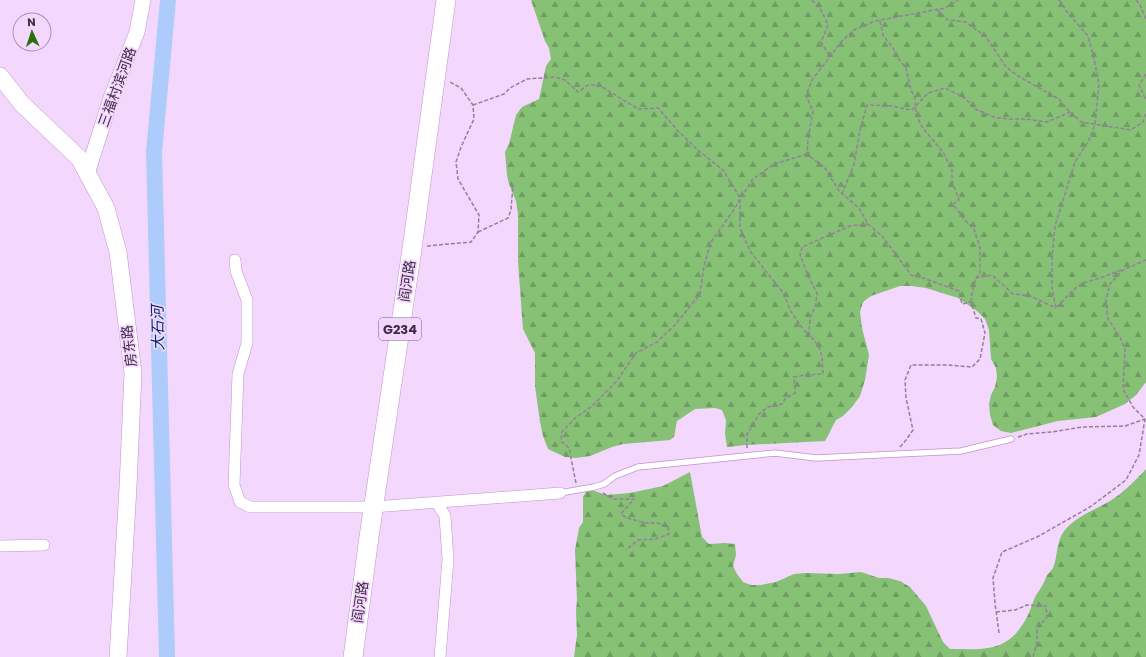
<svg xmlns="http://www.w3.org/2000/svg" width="1146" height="657" font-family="Poppins,'Noto Sans SC',sans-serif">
<defs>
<pattern id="forest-firs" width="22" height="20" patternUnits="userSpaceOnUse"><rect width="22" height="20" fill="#86c175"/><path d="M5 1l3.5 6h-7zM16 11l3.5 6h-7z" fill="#6f9d62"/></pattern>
</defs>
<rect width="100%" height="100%" fill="#f4d7fd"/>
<g fill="url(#forest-firs)">
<polygon points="531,0 1146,0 1146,382 1136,395 1125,404 1096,417 1058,421 1011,433 1001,431 993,425 990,415 989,404 991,395 995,387 997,377 996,368 991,359 989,330 985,319 977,311 958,298 926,288 912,286 900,286 871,296 863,302 860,312 862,328 869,355 865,380 860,396 852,407 843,416 836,420 825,441 746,445 727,447 725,434 726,420 722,410 715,408 695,409 677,421 674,437 670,440 623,444 612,447 590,456 576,458 565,457 548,449 543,436 540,422 535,386 535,353 523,329 518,262 518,214 516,201 509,184 507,175 505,152 509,144 516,115 522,107 539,99 546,66 551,59 549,48 545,41"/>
<path d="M 1146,469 L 1146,657 L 574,657 L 577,635 L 576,610 L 577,601 L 575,550 L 579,528 L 583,522 L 583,497 L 587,490 L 595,491 L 606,495 L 630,493 L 663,486 L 690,472 L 702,537 L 709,544 L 725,543 L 735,544 L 736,555 L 733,566 L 737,574 L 743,582 L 751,585 L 761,585 L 776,582 L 794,574 L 805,573 L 839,574 L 861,572 L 879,578 L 888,578 L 900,581 L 910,587 L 926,606 L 943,642 L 950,649 C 984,649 1007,653 1026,619 C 1030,612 1032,604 1035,597 C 1037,593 1040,590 1042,586 C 1044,583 1045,579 1047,575 C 1049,573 1051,571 1053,568 C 1058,556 1056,542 1064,531 C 1076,516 1095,510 1110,501 C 1124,492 1135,481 1146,469 Z"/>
</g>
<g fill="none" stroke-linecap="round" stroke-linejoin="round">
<polyline stroke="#aeccfb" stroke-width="16" points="167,657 154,152 168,0"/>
<g stroke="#c192ce" stroke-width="7">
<polyline id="lane" points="560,493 594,487 604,484 615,476 638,467 775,453 816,458 961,451 1011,439"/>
</g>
<g stroke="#c192ce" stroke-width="12">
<g id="street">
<polyline points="235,260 236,271 247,300 247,343 238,374 234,485 240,502 250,507 373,507 560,493"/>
<polyline points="437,503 445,516 448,560 440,657"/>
<polyline points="0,546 44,545"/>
</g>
</g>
<g stroke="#c192ce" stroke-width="16">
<polyline id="secondary" points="87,174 111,98 137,32 143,0"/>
</g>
<g stroke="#c192ce" stroke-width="18">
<polyline id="primary" points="0,76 22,104 79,158 106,208 118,252 133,373 128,487 118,657"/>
</g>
<g stroke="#c192ce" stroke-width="20">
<polyline id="highway" points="353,657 369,537 411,256 446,0"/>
</g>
<g stroke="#967e9d" stroke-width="1.5" stroke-dasharray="4 2" stroke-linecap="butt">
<polyline points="812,0 821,10 828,25 821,42 830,57"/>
<polyline points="1059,0 1068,13 1088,36 1095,63 1099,84 1095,124 1089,140 1075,162 1055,226 1052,258 1052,288 1056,308 1073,290 1083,283 1103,277 1121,270"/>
<polyline points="1136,0 1140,5 1146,19"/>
<polyline points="937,10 948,20 966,22 986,37 1006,67 1018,76 1059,99 1067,109 1081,122 1131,130 1143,122 1146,114"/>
<polyline points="880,21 883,35 893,48 897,57 906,68 911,90 915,98 916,114 921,125 926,132 943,152 952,170 952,181 959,200 953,204 965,220 974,229 980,248 980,273 976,278"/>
<polyline points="1146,74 1139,85 1146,100"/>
<polyline points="473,105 504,94 510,88 527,79 555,77 565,80 578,92 588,85 599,85 638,109 658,108 678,131 700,152 723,170 740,198 740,228 750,251 784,294 790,310 803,329 809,335"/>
<polyline points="842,194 854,164 860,130 867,105 892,106 911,110 915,107 928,93 945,88 965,98 975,109 994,117 1009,119 1026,119 1047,122 1070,112"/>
<polyline points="478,232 508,218 511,210 513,185"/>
<polyline points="427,246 471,242 478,232 479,215 458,179 456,162 461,147 474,119 473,105 461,88 450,82"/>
<polyline points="971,302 972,292 976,278 992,275 1013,294 1030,296 1056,308"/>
<polyline points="1018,437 1027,434 1052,432 1082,427 1125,426 1145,419"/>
<polyline points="900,447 906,440 913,430 906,398 905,380 911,365 948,365 972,367 980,359 985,333 981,319 976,318 971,302 962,304 959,291 923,278 911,275 883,237 868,224 859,208 839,191 825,168 807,154 808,139 813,111 806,96 812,80 842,41 854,30 875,21 945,8 958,0"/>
<path d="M 747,448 L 747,434 L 753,425 L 759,414 L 768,407 L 782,404 L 785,399 L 795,393 L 794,377 L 805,375 L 823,374 C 822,356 823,348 809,335 L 810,318 L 816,304 L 817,293 L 809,278 L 800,255 L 802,247 L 850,226 L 868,224"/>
<polyline points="576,483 569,448 561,441 562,432 574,419 591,407 616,382 636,353 657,342 675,325 700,294 704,266 711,242 733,211 752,180 774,164 807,154"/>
<polyline points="603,493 613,499 634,499 621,514 627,518 646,523 658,523 668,527 669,534 656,539 638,540 626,550"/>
<polyline points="996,612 1015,610 1027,605 1046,606 1047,617 1037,629 1037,642 1033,657"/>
<polyline points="999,633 995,603 993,578 1002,552 1037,537 1090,507 1126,480 1139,455 1145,419 1133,407 1123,389 1125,349 1120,337 1108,319 1106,300 1110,284 1123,270 1146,260"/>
</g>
<use href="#lane" stroke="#fff" stroke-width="5.5"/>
<use href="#street" stroke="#fff" stroke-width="11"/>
<use href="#secondary" stroke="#fff" stroke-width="15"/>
<use href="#primary" stroke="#fff" stroke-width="17"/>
<use href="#highway" stroke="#fff" stroke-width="19"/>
</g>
<g text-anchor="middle" stroke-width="3.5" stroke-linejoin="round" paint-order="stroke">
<rect fill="#f4d7fd" stroke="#755f7c" stroke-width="1" x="379" y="318" width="42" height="22" rx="3"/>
<g font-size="13" font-weight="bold" fill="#3e2b44">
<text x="400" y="334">G234</text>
</g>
<g font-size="14" fill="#3e2b44" stroke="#f4d7fd">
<text transform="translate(117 87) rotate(-70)" y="5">三福村滨河路</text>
<text transform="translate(407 281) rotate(-81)" y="5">阎河路</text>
<text transform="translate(129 346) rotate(-97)" y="5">房东路</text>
<text transform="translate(360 602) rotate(-82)" y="5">阎河路</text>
</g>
<g font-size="15" font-style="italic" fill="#002c6c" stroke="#f4d7fd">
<text transform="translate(158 328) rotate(-91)" y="5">大石河</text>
</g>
</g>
<g transform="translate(32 32) rotate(357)"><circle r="19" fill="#f4d7fd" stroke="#ab92b3"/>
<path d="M0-3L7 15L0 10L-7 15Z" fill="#296f0b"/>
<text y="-6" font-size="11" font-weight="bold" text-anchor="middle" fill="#3e2b44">N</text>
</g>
</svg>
